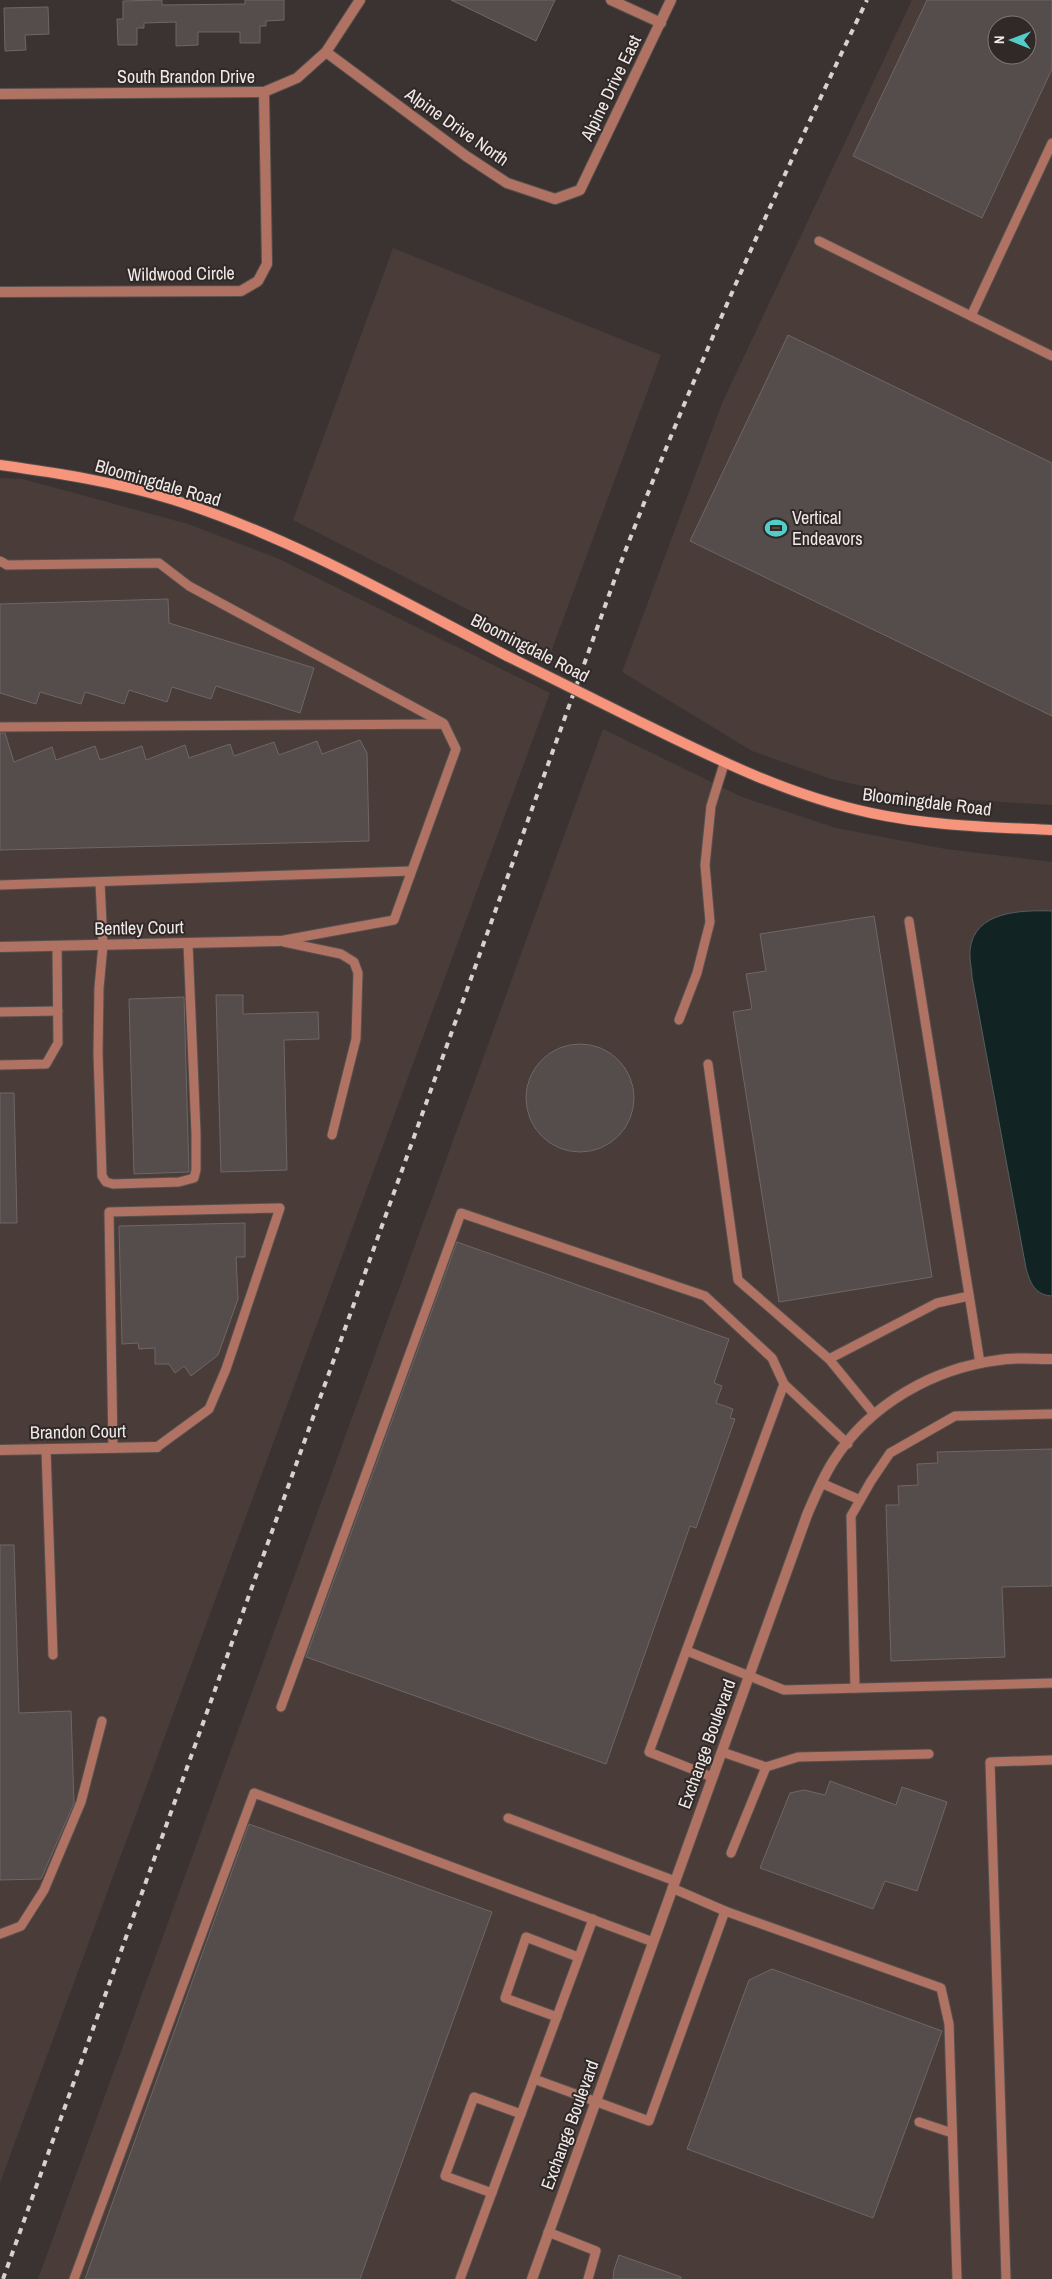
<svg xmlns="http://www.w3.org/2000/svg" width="1052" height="2279" font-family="'Archivo Narrow',sans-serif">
<rect width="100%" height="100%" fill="#3a3331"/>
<g fill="#493c39" fill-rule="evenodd">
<path d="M 912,0 L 1052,0 L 1052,805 L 907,796 L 831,779 L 752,751 L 622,672 L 722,403 ZM 997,25 L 1027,25 L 1027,55 L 997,55 Z"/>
<polygon points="393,248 661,355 551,652 293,520"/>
<polygon points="0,478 23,479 188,524 277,558 550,693 0,2183"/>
<polygon points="603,729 742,797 836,828 946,849 1052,862 1052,2279 38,2279"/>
</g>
<path fill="#112423" stroke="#545f5e" d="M 1052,911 L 1052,1296 C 1035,1295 1030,1283 1026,1268 L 972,977 C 972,969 969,959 970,950 C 974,911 1021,910 1052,911 Z"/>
<g fill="#554d4b" stroke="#6f6765" fill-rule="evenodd">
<polygon points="162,0 162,5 245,4 245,0 284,0 284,20 266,21 266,26 260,26 260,43 240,43 240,32 198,32 198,45 176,46 176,22 144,23 144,28 137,28 137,45 118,45 117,19 123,19 123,1"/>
<polygon points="451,0 555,0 536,41"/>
<path d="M 927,0 L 1052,0 L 1052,69 L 982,218 L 853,156 ZM 997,25 L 1027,25 L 1027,55 L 997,55 Z"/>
<polygon points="48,7 49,34 25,35 26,50 5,51 4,8"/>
<polygon points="788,335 1052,463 1052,716 690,541"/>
<polygon points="168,599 169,623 314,668 300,713 216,686 211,699 172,687 167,702 129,690 124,704 85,692 81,704 40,692 36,704 0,693 0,604"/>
<polygon points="0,733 5,733 14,762 52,747 56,760 95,746 100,760 142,746 146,760 185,745 189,758 230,744 234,756 274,742 279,755 317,741 322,754 360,740 367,753 369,841 0,850"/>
<polygon points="874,916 932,1277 779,1302 733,1012 752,1009 746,974 766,971 760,934"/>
<polygon points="216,995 243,995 243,1014 318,1012 319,1039 284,1040 287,1170 221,1172"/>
<polygon points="184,997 189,1172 134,1174 129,999"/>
<circle cx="580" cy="1098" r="54"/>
<polygon points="0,1093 14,1093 17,1223 0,1223"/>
<polygon points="245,1223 245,1257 236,1257 238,1299 218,1355 191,1376 184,1366 175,1373 169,1364 155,1364 155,1348 139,1349 138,1343 122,1344 119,1226"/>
<polygon points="457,1242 729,1339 714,1383 722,1386 716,1403 733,1409 730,1418 735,1419 696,1528 690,1526 606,1764 306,1657"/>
<polygon points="1052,1449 1052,1586 1002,1587 1005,1657 891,1661 886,1505 899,1505 898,1486 918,1485 917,1464 938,1463 937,1452"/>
<polygon points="0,1545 14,1545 19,1713 71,1711 74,1803 41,1879 0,1880"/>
<polygon points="830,1781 896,1805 902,1787 947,1802 917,1891 885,1881 873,1909 760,1868 790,1793 804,1790 825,1795"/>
<polygon points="249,1824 492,1912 360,2279 85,2279"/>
<polygon points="772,1969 942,2031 873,2218 687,2149 749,1980"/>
<polygon points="619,2255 681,2277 681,2279 613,2279 614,2270"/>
</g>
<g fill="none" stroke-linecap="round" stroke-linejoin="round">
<g stroke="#57504e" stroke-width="11">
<g id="lane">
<polyline points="819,241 1052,356"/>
<polyline points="971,316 1052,143"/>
<polyline points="0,561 7,565 159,563 189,586 443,723"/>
<polyline points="0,727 444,724 456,749 394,920 279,941"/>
<polyline points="100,882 103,945 99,988 98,1053 102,1176 106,1182 113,1184 179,1182 194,1178 196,1170 196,1133 188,944"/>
<polyline points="0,885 411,871"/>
<polyline points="909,921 980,1363"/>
<polyline points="284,942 341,954 354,962 358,973 356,1039 332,1135"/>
<polyline points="0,1012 58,1011"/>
<polyline points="679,1020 697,973 710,922 705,865 711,806 724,764"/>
<polyline points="708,1064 738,1280 829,1359 874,1414"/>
<polyline points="0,1065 46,1064 58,1043 57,946"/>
<polyline points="829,1359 937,1303 969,1296"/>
<polyline points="784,1384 848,1444"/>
<polyline points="113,1448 109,1212 280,1208 226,1369 209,1409 157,1447"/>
<polyline points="46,1449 53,1655"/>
<polyline points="821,1483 860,1500"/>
<polyline points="687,1651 784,1690 1052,1683"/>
<polyline points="855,1688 851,1516 871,1481 890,1453 955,1416 1052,1414"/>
<polyline points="281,1707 461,1213 705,1296 772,1358 784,1384 649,1752 712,1777"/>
<polyline points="722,1752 766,1767 731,1853"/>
<polyline points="766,1767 798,1757 929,1754"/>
<polyline points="508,1818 675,1881"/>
<polyline points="725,1911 941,1988 949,2024 957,2279"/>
<polyline points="0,1934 21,1926 44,1890 81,1802 102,1721"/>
<polyline points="557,2017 505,1998 526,1937 578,1957"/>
<polyline points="534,2079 649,2121 725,1911 672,1888"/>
<polyline points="919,2122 952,2133"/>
<polyline points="492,2193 445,2176 474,2097 521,2114"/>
<polyline points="548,2232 596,2251 588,2279"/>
<polyline points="74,2279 254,1793 653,1942"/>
<polyline points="460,2279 593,1919"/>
<polyline points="1006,2279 990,1762 1052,1760"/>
</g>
</g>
<g stroke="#57504e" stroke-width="12">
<g id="street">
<polyline points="611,0 661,23"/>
<polyline points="326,52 466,156 507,183 555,199 580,190 671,0"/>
<polyline points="0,94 264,92 297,78 326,52 360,0"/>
<polyline points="0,292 241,291 258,281 267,264 264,92"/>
<polyline points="0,947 279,941"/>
<polyline points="0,1450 157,1447"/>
<path d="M 532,2279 L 807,1515 C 815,1496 823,1477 834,1460 C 870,1404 934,1368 999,1360 C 1016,1357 1035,1359 1052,1359"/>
</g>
</g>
<g stroke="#57504e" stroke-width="12">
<g id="secondary">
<path d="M 0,465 C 57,473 116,482 171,499 C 289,536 398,599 507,656"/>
<path d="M 632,718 C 710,756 786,795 871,813 C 930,826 992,827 1052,830"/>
</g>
</g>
<use href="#lane" stroke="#b07363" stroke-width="9"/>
<use href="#street" stroke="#b07363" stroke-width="10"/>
<use href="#secondary" stroke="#f6947c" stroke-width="10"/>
<path stroke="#d7d2d0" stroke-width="4" stroke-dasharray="6 6" stroke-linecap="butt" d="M 3,2279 L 618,570 C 692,376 777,187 867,0"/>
<g stroke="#57504e" stroke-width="12" stroke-linecap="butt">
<polyline id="secondary-bridge" points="507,656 632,718"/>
</g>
<use href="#secondary-bridge" stroke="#f6947c" stroke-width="10"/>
</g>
<defs>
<g id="stadium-bare" transform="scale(1.725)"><path d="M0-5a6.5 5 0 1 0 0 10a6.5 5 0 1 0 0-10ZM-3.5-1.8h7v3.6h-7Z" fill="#53cdca" stroke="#302927" stroke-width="2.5" paint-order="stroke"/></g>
</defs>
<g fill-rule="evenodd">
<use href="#stadium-bare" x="776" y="528"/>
</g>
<g text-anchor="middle" stroke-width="4" stroke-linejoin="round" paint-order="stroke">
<g font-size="18" fill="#efeae9" stroke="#302927">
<text x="186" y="83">South Brandon Drive</text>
<text transform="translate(611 88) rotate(-64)" y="6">Alpine Drive East</text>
<text transform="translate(457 127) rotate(35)" y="6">Alpine Drive North</text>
<text transform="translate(181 274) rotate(-1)" y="6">Wildwood Circle</text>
<text transform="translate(158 483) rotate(16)" y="6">Bloomingdale Road</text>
<text transform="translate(530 648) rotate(27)" y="6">Bloomingdale Road</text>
<text transform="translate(927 802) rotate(7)" y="6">Bloomingdale Road</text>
<text transform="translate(139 928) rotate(-1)" y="6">Bentley Court</text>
<text transform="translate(78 1432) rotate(-1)" y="6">Brandon Court</text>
<text transform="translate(707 1744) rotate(-70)" y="6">Exchange Boulevard</text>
<text transform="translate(570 2125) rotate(-70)" y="6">Exchange Boulevard</text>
</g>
<g font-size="18" fill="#efeae9" stroke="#302927" text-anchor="start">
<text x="792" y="524">Vertical<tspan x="792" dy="21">Endeavors</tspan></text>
</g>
</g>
<g transform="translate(1012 40) rotate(271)"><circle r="24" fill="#302927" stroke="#7c7675"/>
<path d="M0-4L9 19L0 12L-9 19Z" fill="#53cdca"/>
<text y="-8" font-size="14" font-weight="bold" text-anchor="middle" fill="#efeae9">N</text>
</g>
</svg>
